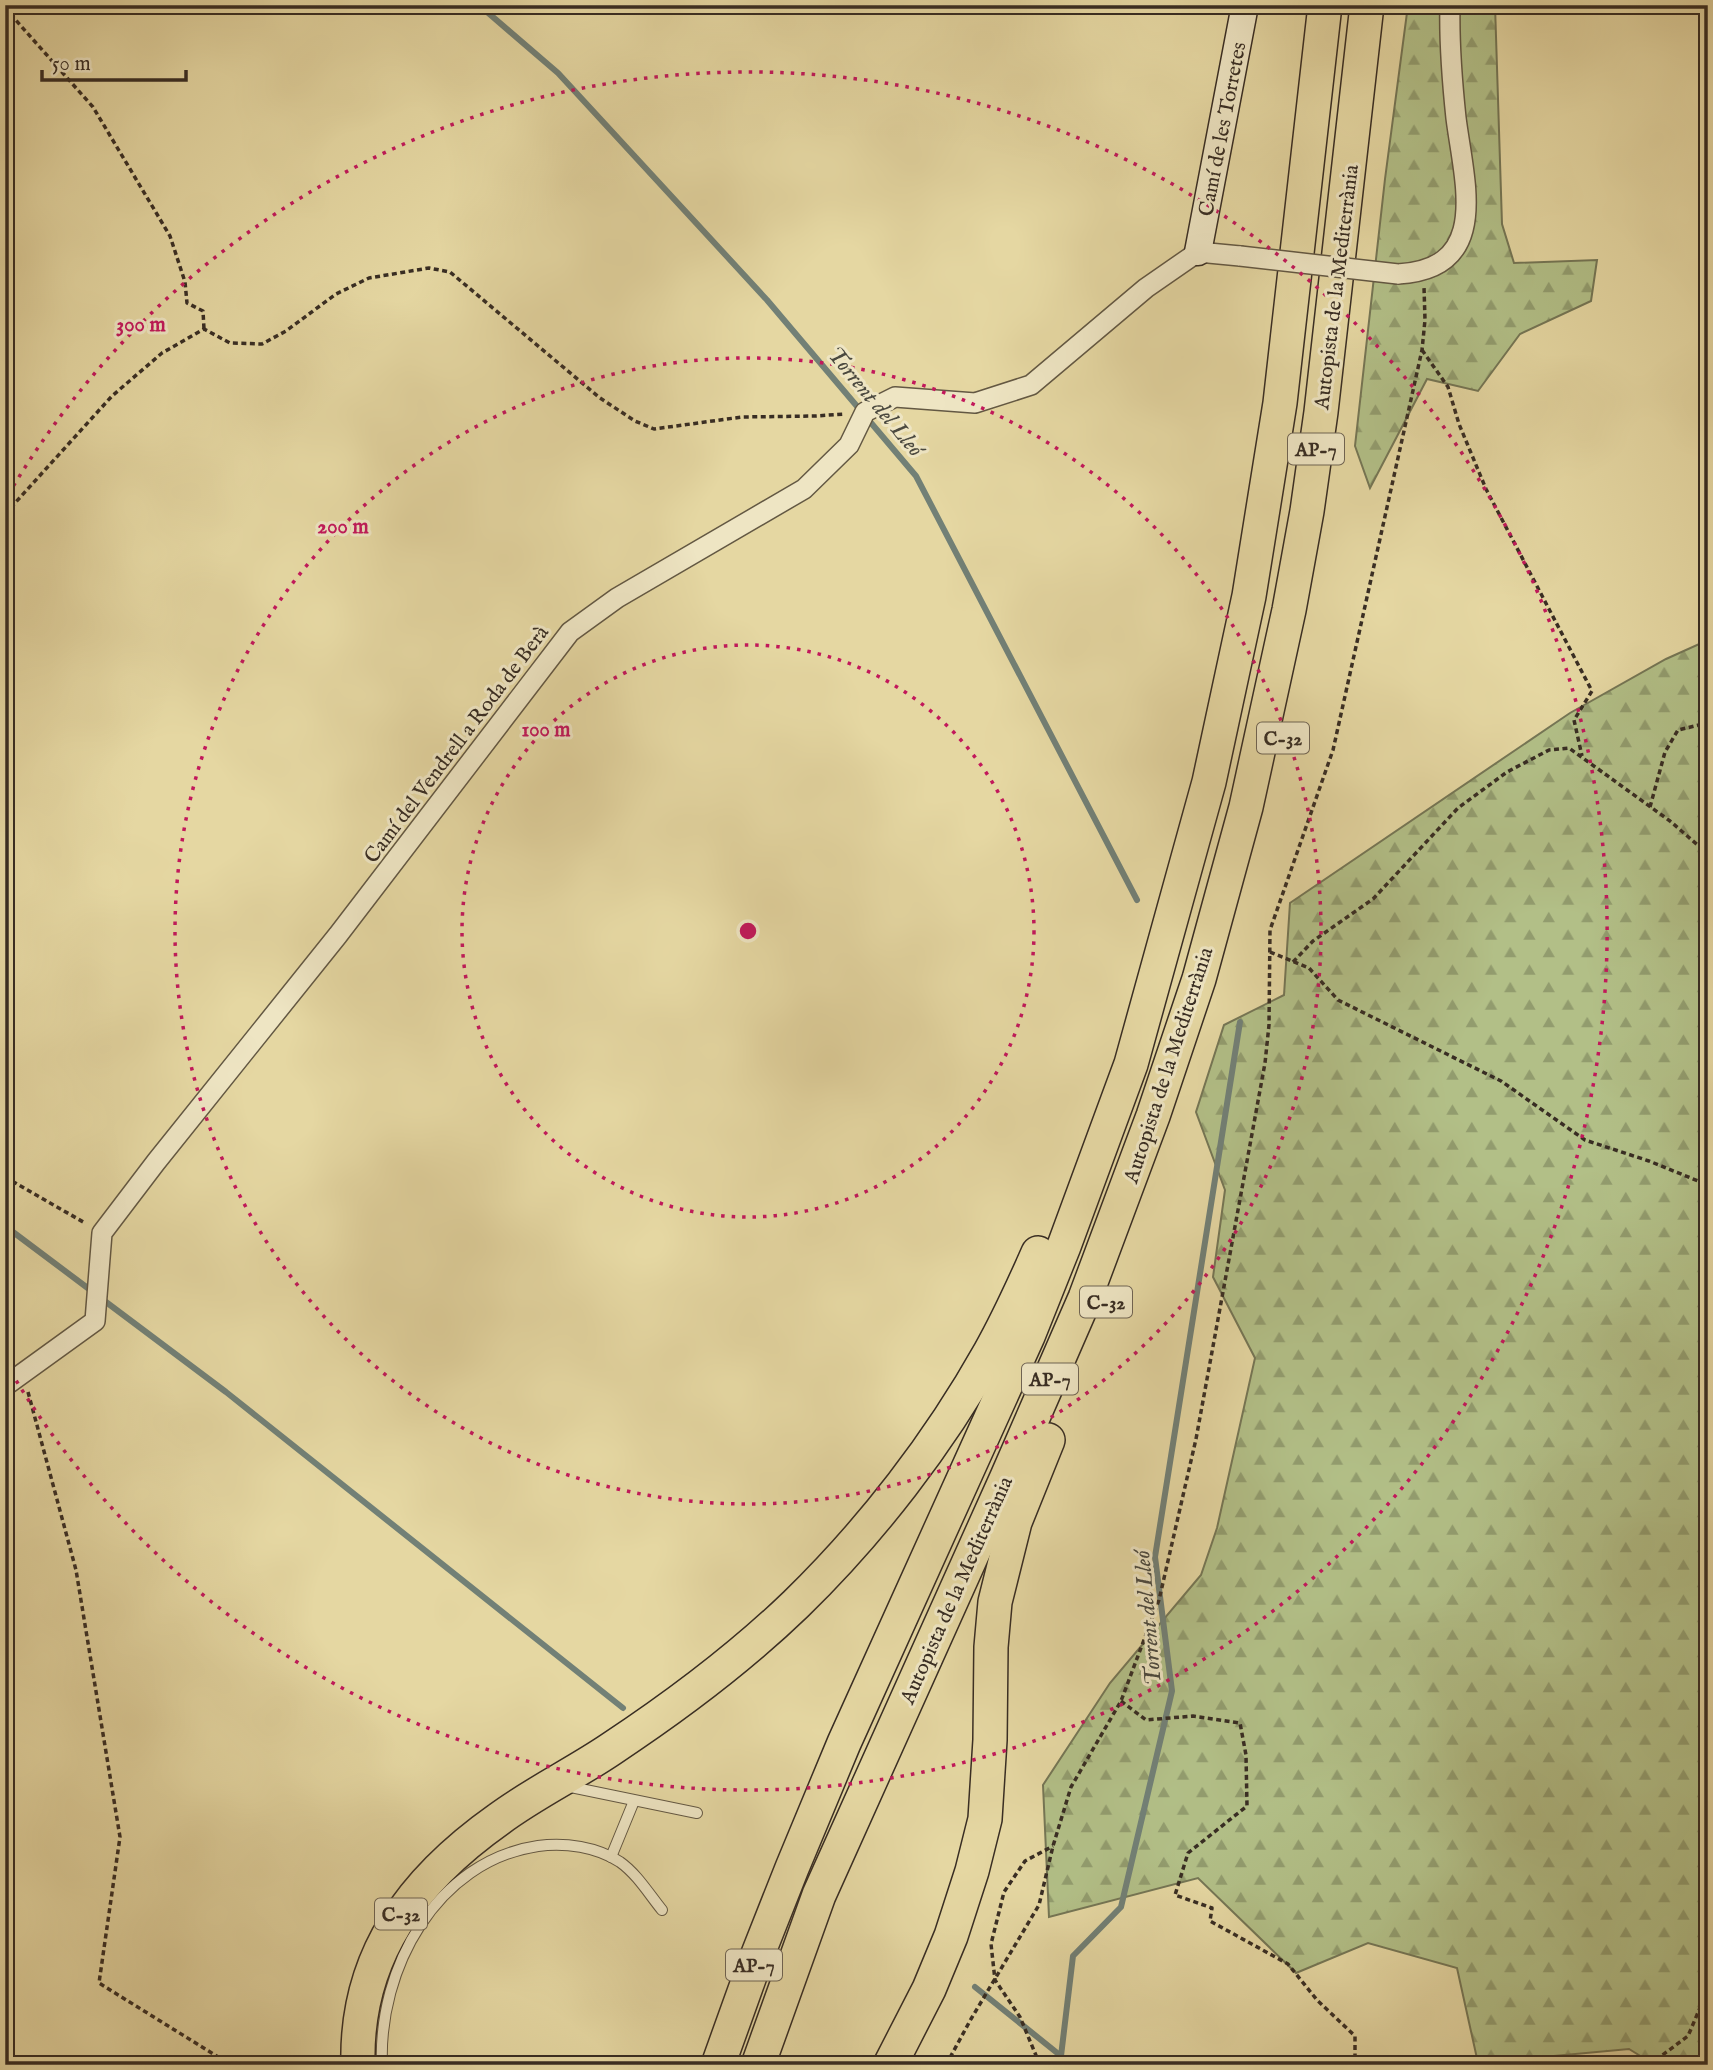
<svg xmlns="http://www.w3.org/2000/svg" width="1713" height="2070" font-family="'IM FELL English',serif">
<defs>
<pattern id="forest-firs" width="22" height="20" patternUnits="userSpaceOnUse" patternTransform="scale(1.75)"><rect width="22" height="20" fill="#b2bf87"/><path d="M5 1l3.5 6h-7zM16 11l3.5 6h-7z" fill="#929c6e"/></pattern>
</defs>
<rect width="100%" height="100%" fill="#e5d7a2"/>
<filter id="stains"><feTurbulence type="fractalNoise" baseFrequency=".00286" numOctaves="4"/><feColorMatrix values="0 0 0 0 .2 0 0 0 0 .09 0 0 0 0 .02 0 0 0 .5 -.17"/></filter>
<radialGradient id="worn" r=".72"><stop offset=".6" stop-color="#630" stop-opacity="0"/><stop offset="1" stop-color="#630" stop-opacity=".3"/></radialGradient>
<g fill="url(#forest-firs)" stroke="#757655" stroke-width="2">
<polygon points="1408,5 1495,5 1502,224 1514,263 1597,260 1591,301 1520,334 1478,391 1427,379 1370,488 1355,446 1385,179"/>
<polygon points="1708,640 1708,2065 1655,2065 1629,2049 1478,2063 1457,1968 1368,1943 1296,1973 1198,1878 1049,1917 1043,1785 1110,1683 1201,1575 1217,1528 1255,1358 1213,1277 1225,1190 1196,1112 1224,1025 1284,995 1290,903 1570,713 1666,659"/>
</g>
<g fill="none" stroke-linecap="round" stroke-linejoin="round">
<g stroke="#728076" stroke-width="6">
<polyline points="479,5 558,73 767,300 916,476 1137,900"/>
<polyline points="5,1226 93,1292"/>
<polyline points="102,1299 226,1392 623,1708"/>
<polyline points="975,1987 1061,2056"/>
<polyline points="1065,2065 1061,2056 1073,1956 1121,1907 1172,1691 1155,1557 1240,1022"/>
</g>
<g stroke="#635843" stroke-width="12">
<g id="lane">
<polyline points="566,1786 697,1813"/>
<polyline points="611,1857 634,1801"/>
<path d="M 382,2065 C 378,1969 436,1861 538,1846 C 565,1842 597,1847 620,1862 C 637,1874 649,1894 662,1910"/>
</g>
</g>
<g stroke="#635843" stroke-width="22">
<g id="street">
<path d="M 1398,274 C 1492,269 1464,182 1456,118 C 1452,80 1449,43 1450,5"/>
<polyline points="5,1386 95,1321 102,1233 156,1162 338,935 570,632 617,598 804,489 849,445 865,412 895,397 975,403 1031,385 1146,288 1198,252 1240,256"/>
</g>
</g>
<g stroke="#382d23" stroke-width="29">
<polyline id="secondary" points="1198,252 1245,5"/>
</g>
<g stroke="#382d23" stroke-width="36">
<g id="highway">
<path d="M 358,2065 C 355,1955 414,1879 499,1819 C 534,1793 574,1774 611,1749 C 676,1706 739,1659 796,1604 C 871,1531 939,1443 990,1352 C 1008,1320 1023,1287 1038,1253"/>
<polyline points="718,2065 756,1959 792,1868 844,1743 1028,1336 1064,1246 1131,1064 1209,782 1249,596 1280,403 1325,5"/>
<polyline points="758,2065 819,1895 1007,1477 1085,1298 1153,1116 1199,979 1246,807 1289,610 1307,511 1321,412 1367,5"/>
<polyline points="890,2065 929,1989 951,1936 972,1871 985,1819 990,1740 991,1647 995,1602 1015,1522 1048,1440"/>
</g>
</g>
<g stroke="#382d23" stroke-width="3.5" stroke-dasharray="5 3.5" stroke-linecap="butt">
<polyline points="5,8 93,107 170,236 185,282 187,303 203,311 204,329"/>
<polyline points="1422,350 1448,387 1459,424 1486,489 1592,691 1574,720 1582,756"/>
<polyline points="5,514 112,396 162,353 204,329 230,343 262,344 286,331 336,294 369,278 429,268 450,272 600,398 635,421 654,429 742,417 815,416 845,414"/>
<polyline points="1650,807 1665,752 1678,730 1699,725 1708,729"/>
<polyline points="1270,952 1309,968 1338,1000 1501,1081 1585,1140 1649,1161 1708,1185"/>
<polyline points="1293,962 1313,941 1373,899 1458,808 1507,772 1549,750 1569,748 1670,821 1708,854"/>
<polyline points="5,1177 85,1223"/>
<polyline points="28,1392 76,1570 120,1837 99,1983 231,2065"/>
<polyline points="1121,1701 1146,1720 1193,1716 1240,1723 1246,1755 1247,1806 1188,1853 1175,1895 1212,1908 1210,1921 1288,1964 1317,2000 1355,2036 1355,2065"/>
<polyline points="946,2065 971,2019 1039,1905 1053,1846 1071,1787 1121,1701 1159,1600 1196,1439 1265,1063 1269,1025 1270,930 1333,750 1422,350 1425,320 1424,287"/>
<polyline points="1040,2065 1020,2017 995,1980 991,1944 1004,1892 1025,1861 1053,1846"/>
<polyline points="1649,2065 1688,2036 1708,1989"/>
</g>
<use href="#lane" stroke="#eee5c3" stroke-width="10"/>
<use href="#street" stroke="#eee5c3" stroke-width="19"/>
<use href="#secondary" stroke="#eee5c3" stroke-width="26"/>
<use href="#highway" stroke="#e5d7a2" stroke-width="33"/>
<g stroke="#635843" stroke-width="22" stroke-linecap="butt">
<polyline id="street-bridge" points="1240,256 1398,274"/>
</g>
<use href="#street-bridge" stroke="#eee5c3" stroke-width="19"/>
</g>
<g fill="none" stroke="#c2185b" stroke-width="3.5" stroke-dasharray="3.5 7">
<circle cx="748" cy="931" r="286"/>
<circle cx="748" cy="931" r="573"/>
<path d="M8 495A859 859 0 1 1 8 1367"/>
</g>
<g text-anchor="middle" stroke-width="6" stroke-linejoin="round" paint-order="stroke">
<g fill="#eee5c3" stroke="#6f6453" stroke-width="2">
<rect x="1288" y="433.5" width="56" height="31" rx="5"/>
<rect x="1257" y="722.5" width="52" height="31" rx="5"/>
<rect x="1080" y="1286.5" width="52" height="31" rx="5"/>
<rect x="1022" y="1363.5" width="56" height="31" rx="5"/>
<rect x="375" y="1898.5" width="52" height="31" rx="5"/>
<rect x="726" y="1949.5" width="56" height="31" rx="5"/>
</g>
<g font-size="19" font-weight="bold" fill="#382d23">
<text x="1316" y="456">AP-7</text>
<text x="1283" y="745">C-32</text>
<text x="1106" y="1309">C-32</text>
<text x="1050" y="1386">AP-7</text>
<text x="401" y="1921">C-32</text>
<text x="754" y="1972">AP-7</text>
</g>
<g font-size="21" fill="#382d23" stroke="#eee5c3">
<text transform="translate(1222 129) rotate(-79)" y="7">Camí de les Torretes</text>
<text transform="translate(1336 287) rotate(-83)" y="7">Autopista de la Mediterrània</text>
<text transform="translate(456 744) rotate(-53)" y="7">Camí del Vendrell a Roda de Berà</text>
<text transform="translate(1168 1065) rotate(-72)" y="7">Autopista de la Mediterrània</text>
<text transform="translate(956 1590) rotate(-66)" y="7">Autopista de la Mediterrània</text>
</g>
<g font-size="23" font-style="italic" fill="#4b493f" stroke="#eee5c3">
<text transform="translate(876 401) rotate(50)" y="8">Torrent del Lleó</text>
<text transform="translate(1147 1618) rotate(-95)" y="8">Torrent del Lleó</text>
</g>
</g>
<circle cx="748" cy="931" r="10" fill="#c2185b" stroke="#eee5c3" stroke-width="3.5"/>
<g font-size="21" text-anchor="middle" font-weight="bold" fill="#c2185b" stroke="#eee5c3" stroke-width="6" stroke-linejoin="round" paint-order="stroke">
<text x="141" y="331">300 m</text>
<text x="343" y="533">200 m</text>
<text x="546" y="736">100 m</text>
</g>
<rect width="1713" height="2070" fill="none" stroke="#e5d7a2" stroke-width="28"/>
<rect x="7" y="7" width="1699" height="2056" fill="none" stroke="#382d23" stroke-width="3.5"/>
<rect x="14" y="14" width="1685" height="2042" fill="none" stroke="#382d23" stroke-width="2"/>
<path d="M42 70v10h144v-10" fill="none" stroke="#382d23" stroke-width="3.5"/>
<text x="52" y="70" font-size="21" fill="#382d23" stroke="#eee5c3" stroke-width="5" paint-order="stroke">50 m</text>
<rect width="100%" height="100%" filter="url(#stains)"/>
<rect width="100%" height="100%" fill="url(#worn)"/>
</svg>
